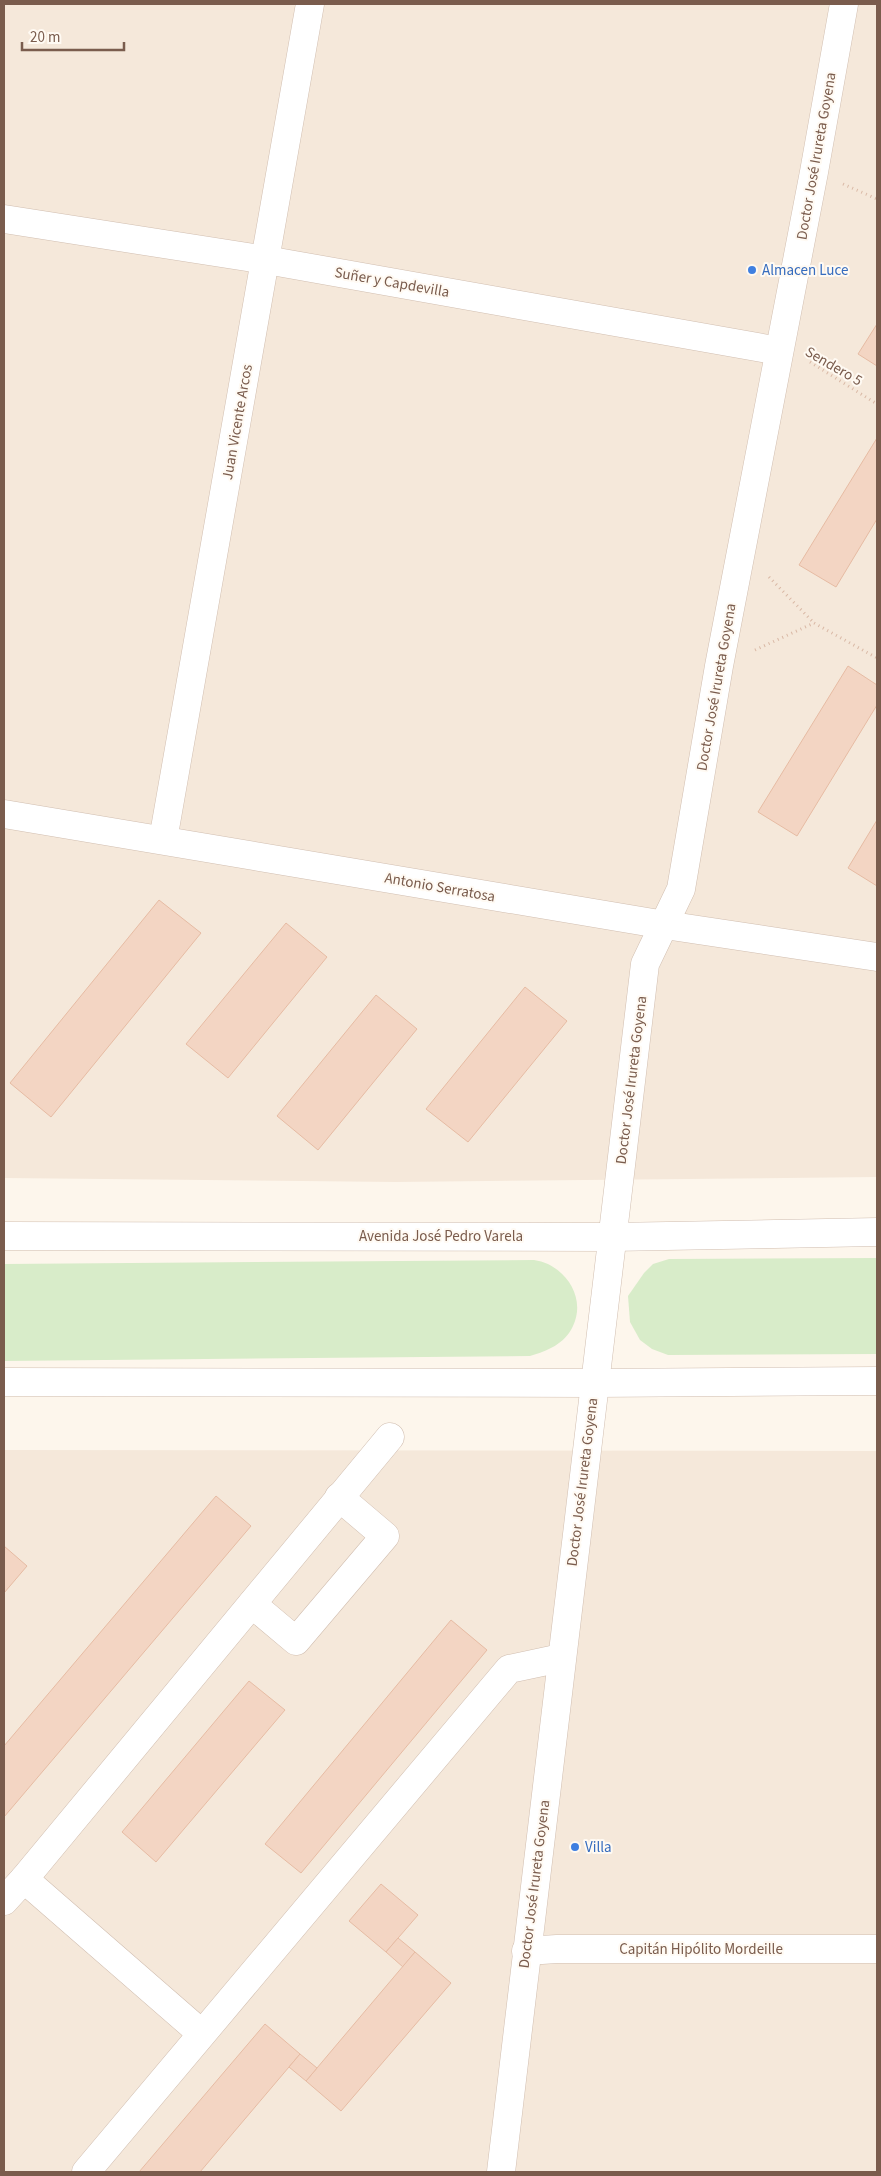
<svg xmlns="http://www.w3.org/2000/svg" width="881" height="2176" font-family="'Source Sans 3',sans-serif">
<rect width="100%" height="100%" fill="#fdf6ec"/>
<g fill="#f5e8da">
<polygon points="4,4 877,4 877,1177 396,1182 4,1178"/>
<polygon points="4,1450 877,1451 877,2172 4,2172"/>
</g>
<g fill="#d8ecc9">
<polygon points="877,1258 877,1354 668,1355 652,1349 640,1340 630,1322 628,1296 644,1273 653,1264 669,1259"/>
<path d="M 534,1260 C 564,1264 587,1297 573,1326 C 565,1344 547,1351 530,1356 L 4,1361 L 4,1264 Z"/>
</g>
<g fill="#f3d5c3" stroke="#e6bba3">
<polygon points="877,324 877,366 858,354"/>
<polygon points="877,438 877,519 836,587 799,565"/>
<polygon points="848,666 877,685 877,705 797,836 758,812"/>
<polygon points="877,820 877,886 848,868"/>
<polygon points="159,900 201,933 51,1117 10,1083"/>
<polygon points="286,923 327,957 228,1078 186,1044"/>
<polygon points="525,987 567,1021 468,1142 426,1109"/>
<polygon points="376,995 417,1029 318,1150 277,1116"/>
<polygon points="216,1496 251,1526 4,1817 4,1746"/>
<polygon points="4,1546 27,1566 4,1593"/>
<polygon points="451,1620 487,1650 301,1873 265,1844"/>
<polygon points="249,1681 285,1710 156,1862 122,1832"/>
<polygon points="381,1884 418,1915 386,1952 349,1921"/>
<polygon points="398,1938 415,1952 403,1967 386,1952"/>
<polygon points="415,1952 451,1983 341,2111 306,2081"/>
<polygon points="265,2024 300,2054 200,2172 139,2172"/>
<polygon points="300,2054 317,2068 306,2081 289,2067"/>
</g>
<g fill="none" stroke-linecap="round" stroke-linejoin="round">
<g stroke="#d1beb0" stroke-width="29">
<g id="minor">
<polyline points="4,219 266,260 779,351"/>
<polyline points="4,814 665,925 877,957"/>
<polyline points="163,840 310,4"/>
<polyline points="4,1236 612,1237 877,1232"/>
<polyline points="4,1382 594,1383 877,1381"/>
<polyline points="252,1604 296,1641 385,1536 339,1497"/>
<polyline points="24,1879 390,1437"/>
<polyline points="4,1901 24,1879 201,2033"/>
<polyline points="526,1951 557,1949 877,1949"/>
<polyline points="86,2172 509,1669 561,1658"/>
<polyline points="501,2172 645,964 681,889 719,666 814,172 844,4"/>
</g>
</g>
<g stroke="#d9b8a5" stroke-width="3" stroke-dasharray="1 4" stroke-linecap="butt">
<polyline points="843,184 877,199"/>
<polyline points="810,362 877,404"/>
<polyline points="769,577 814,623"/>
<polyline points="755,650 814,623 877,658"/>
</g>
<use href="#minor" stroke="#fff" stroke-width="28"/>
</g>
<g fill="#3f7fe0" stroke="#fffaf3" stroke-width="2">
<circle cx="752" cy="270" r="5"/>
<circle cx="575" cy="1847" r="5"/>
</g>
<g text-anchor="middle" stroke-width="4" stroke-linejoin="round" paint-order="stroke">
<g font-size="15" fill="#7a5c4d" stroke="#fffaf3">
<text transform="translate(816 156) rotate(-80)" y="5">Doctor José Irureta Goyena</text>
<text transform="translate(392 282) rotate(10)" y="5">Suñer y Capdevilla</text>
<text transform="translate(834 366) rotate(30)" y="5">Sendero 5</text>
<text transform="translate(237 422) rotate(-80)" y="5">Juan Vicente Arcos</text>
<text transform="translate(716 687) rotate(-80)" y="5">Doctor José Irureta Goyena</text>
<text transform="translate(440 887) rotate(10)" y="5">Antonio Serratosa</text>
<text transform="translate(631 1080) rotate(-83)" y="5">Doctor José Irureta Goyena</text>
<text x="441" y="1241">Avenida José Pedro Varela</text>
<text transform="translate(582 1482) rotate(-83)" y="5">Doctor José Irureta Goyena</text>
<text transform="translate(534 1884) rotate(-83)" y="5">Doctor José Irureta Goyena</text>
<text x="701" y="1954">Capitán Hipólito Mordeille</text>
</g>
<g font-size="15" fill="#366cbe" stroke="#fffaf3" text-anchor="start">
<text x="762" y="275">Almacen Luce</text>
<text x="585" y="1852">Villa</text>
</g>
</g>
<rect width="881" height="2176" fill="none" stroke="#7a5c4d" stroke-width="10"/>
<path d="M22 42v8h102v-8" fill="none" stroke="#7a5c4d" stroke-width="2.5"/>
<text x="30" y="42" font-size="15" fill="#7a5c4d" stroke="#fffaf3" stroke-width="4" paint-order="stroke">20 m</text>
</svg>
